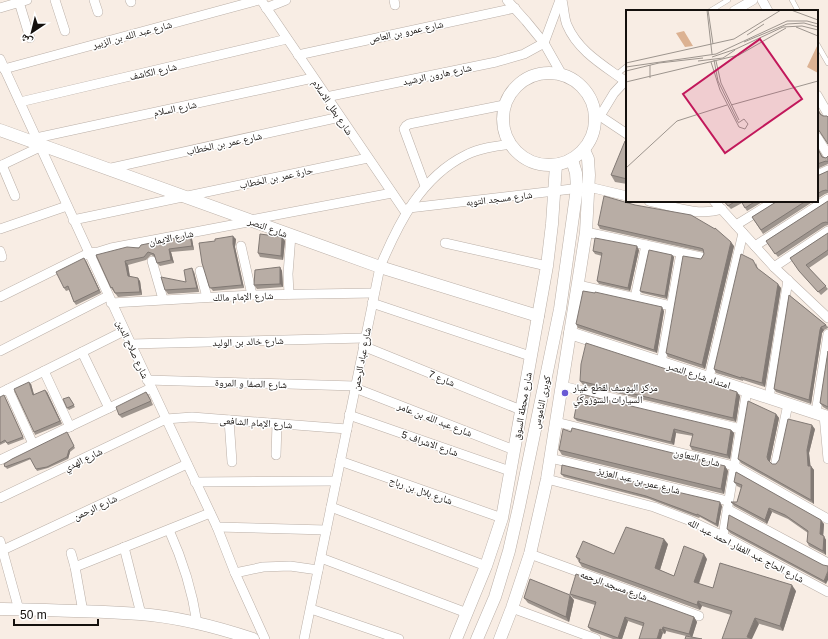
<svg xmlns="http://www.w3.org/2000/svg" width="828" height="639" font-family="Arial,'Noto Naskh Arabic',sans-serif">
<rect width="100%" height="100%" fill="#f8ede4"/>
<g fill="none" stroke-linecap="round" stroke-linejoin="round">
<g stroke="#baafa7" stroke-width="5.5">
<g id="service">
<polyline points="792,0 798,11"/>
<polyline points="710,11 728,0"/>
<polyline points="817,44 828,63"/>
<polyline points="616,75 627,66"/>
</g>
</g>
<g stroke="#baafa7" stroke-width="10">
<g id="minor">
<polyline points="55,0 65,31"/>
<polyline points="94,0 98,12"/>
<polyline points="130,0 131,2"/>
<polyline points="261,0 406,213"/>
<polyline points="394,0 395,5"/>
<polyline points="507,0 526,21 544,43 561,73"/>
<path d="M 562,0 C 564,8 564,18 567,25 C 578,51 603,65 625,81"/>
<polyline points="762,0 768,11"/>
<polyline points="19,2 30,38"/>
<polyline points="0,8 27,0"/>
<polyline points="266,8 286,0"/>
<polyline points="734,11 753,0"/>
<polyline points="298,55 515,8"/>
<polyline points="0,59 131,344 217,527 235,573 265,639"/>
<polyline points="4,69 259,0"/>
<polyline points="817,95 828,114"/>
<polyline points="326,97 496,62 524,54 544,43 560,0"/>
<polyline points="20,102 287,39"/>
<polyline points="600,116 627,134"/>
<polyline points="596,119 600,116 614,93 627,79"/>
<polyline points="817,137 828,155"/>
<polyline points="36,138 313,78"/>
<polyline points="2,165 15,196"/>
<polyline points="0,166 40,147"/>
<polyline points="107,169 340,117"/>
<polyline points="817,175 828,170"/>
<polyline points="425,186 404,129 406,126 409,124 504,105"/>
<path d="M 649,201 C 672,206 698,217 722,209"/>
<polyline points="714,201 774,267 828,318"/>
<polyline points="409,208 589,187 627,196"/>
<polyline points="73,220 368,158"/>
<polyline points="250,220 392,193"/>
<polyline points="736,225 775,201"/>
<polyline points="0,229 67,206"/>
<polyline points="586,232 701,257"/>
<polyline points="445,243 547,266"/>
<polyline points="241,246 252,295"/>
<polyline points="755,246 828,199"/>
<polyline points="0,251 2,257"/>
<polyline points="152,261 163,299"/>
<polyline points="774,267 828,231"/>
<polyline points="200,271 207,297"/>
<polyline points="578,285 671,306"/>
<polyline points="289,294 288,274 291,235"/>
<polyline points="0,297 89,253 98,252 111,248 253,221"/>
<polyline points="635,298 646,245"/>
<polyline points="111,303 252,295 374,293"/>
<polyline points="372,303 530,356"/>
<polyline points="131,344 365,338"/>
<polyline points="363,346 521,410"/>
<polyline points="0,351 108,296"/>
<polyline points="82,352 109,408"/>
<polyline points="661,363 681,253"/>
<polyline points="44,371 70,427"/>
<polyline points="709,378 743,233"/>
<polyline points="147,380 355,386"/>
<polyline points="562,386 741,429"/>
<polyline points="355,388 514,450"/>
<polyline points="8,389 33,444"/>
<polyline points="0,393 124,331"/>
<polyline points="769,398 788,280"/>
<polyline points="816,413 828,334"/>
<polyline points="349,415 510,471"/>
<polyline points="824,415 828,459"/>
<polyline points="229,420 232,462"/>
<polyline points="556,422 734,466 828,519"/>
<polyline points="276,455 277,424"/>
<polyline points="550,458 728,501"/>
<polyline points="0,460 151,388"/>
<polyline points="340,461 502,518"/>
<polyline points="776,462 788,404"/>
<polyline points="547,479 654,507 691,521 723,536 828,592"/>
<polyline points="195,482 336,481"/>
<polyline points="0,498 166,419 192,417 347,429"/>
<polyline points="331,507 486,566"/>
<polyline points="727,509 828,563"/>
<polyline points="217,527 326,530"/>
<path d="M 169,530 C 183,561 192,589 197,623"/>
<polyline points="723,536 747,390"/>
<polyline points="0,541 19,610"/>
<polyline points="124,547 141,614"/>
<polyline points="3,550 187,464"/>
<polyline points="71,553 75,567 83,612"/>
<polyline points="530,554 699,616"/>
<polyline points="321,558 467,613"/>
<polyline points="75,567 210,513"/>
<polyline points="235,573 263,567 290,566 318,570"/>
<polyline points="512,608 596,639"/>
<polyline points="311,609 399,639"/>
<path d="M 304,639 L 380,267 C 398,224 421,177 466,155 C 480,148 496,146 511,144"/>
</g>
</g>
<g stroke="#baafa7" stroke-width="13">
<g id="tertiary">
<circle cx="549" cy="119" r="46"/>
<polyline points="0,130 380,267 538,316"/>
<polyline points="570,333 828,417"/>
<path d="M 0,609 C 46,610 94,611 140,614 C 179,617 217,627 253,639"/>
<polyline points="456,639 486,566 502,518 547,266 552,224 556,165"/>
<polyline points="477,639 495,597 509,551 519,507 560,309 577,188 576,173 572,160"/>
<polyline points="500,639 512,608 530,554 547,479 586,232 589,175 588,159 584,150"/>
</g>
</g>
<use href="#service" stroke="#fff" stroke-width="4.5"/>
<use href="#minor" stroke="#fff" stroke-width="9"/>
<use href="#tertiary" stroke="#fff" stroke-width="12"/>
</g>
<g fill="#9e958e">
<polygon points="817,107 821,114 823,116 820,132 817,132"/>
<polygon points="627,143 627,184 615,182 611,175"/>
<polygon points="817,147 823,157 826,158 828,156 828,164 817,169"/>
<polygon points="828,171 828,193 825,194 817,199 817,176"/>
<polygon points="723,201 764,201 747,211 742,203 731,209"/>
<polygon points="777,201 814,201 763,234 752,217 776,202"/>
<polygon points="828,201 828,225 825,226 778,257 766,241"/>
<polygon points="598,225 734,246 705,369 668,357 666,353 701,259 704,254 704,252 600,229"/>
<polygon points="828,233 828,255 809,268 828,289 821,295 802,274 790,258"/>
<polygon points="282,237 285,241 283,260 260,257 258,253"/>
<polygon points="192,239 194,250 171,252 174,263 160,266 157,263 155,257 151,255 146,260 128,265 130,276 140,281 142,295 118,297 111,288 96,255 139,248"/>
<polygon points="236,239 235,247 244,288 213,291 209,286"/>
<polygon points="639,250 630,291 599,284 597,281 602,256 595,254 593,251"/>
<polygon points="672,255 674,257 667,299 642,293 640,291"/>
<polygon points="86,261 101,293 76,305 74,302 69,290 66,291 64,288"/>
<polygon points="756,263 758,269 781,288 765,387 743,380 743,381 716,373 714,369"/>
<polygon points="280,267 282,271 283,287 257,289 254,285"/>
<polygon points="194,272 199,292 168,294 165,290 186,282"/>
<polygon points="789,295 826,325 828,327 828,328 824,330 822,333 811,404 776,392 774,389"/>
<polygon points="664,311 657,353 578,328 576,324"/>
<polygon points="828,351 828,410 823,407 820,403"/>
<polygon points="580,381 740,396 736,422 583,385"/>
<polygon points="31,384 34,395 47,392 62,424 35,435 34,432"/>
<polygon points="146,392 149,396 153,405 122,418 119,415"/>
<polygon points="0,397 5,397 24,439 8,445 6,442 0,445"/>
<polygon points="69,397 75,407 69,410 67,408"/>
<polygon points="776,414 779,418 770,461 770,463 772,464 776,464 815,429 809,453 810,466 814,470 814,504 741,463 738,459"/>
<polygon points="574,418 731,430 734,433 730,459 692,450 690,446 693,436 676,433 674,445 577,421"/>
<polygon points="571,432 725,466 728,471 724,494 562,455 559,450"/>
<polygon points="68,434 75,448 70,452 68,459 48,468 37,471 31,459 7,469 4,464"/>
<polygon points="736,472 824,524 823,536 826,540 826,555 809,546 807,542 808,533 788,519 772,512 767,524 734,506 731,502 737,502 741,488 737,486 734,482"/>
<polygon points="561,474 722,506 718,527 700,517 699,518 649,499 564,477"/>
<polygon points="727,529 823,565 826,584 730,533"/>
<polygon points="668,544 660,570 674,576 707,559 699,584 713,588 796,591 783,631 702,606 700,610 582,567 576,557 614,554"/>
<polygon points="570,594 694,617 697,622 692,637 686,636 666,631 665,634 628,621 622,639 613,639 591,631 588,627 595,605 573,598"/>
<polygon points="524,598 574,600 569,622 528,603"/>
</g>
<g fill="#817974">
<polygon points="190,235 192,239 194,250 192,246"/>
<polygon points="233,236 236,239 235,247 244,288 242,285 233,244"/>
<polygon points="282,237 285,241 283,260 281,256"/>
<polygon points="731,242 734,246 705,369 702,365"/>
<polygon points="637,246 639,250 630,291 628,288"/>
<polygon points="169,249 171,252 174,263 171,260"/>
<polygon points="672,255 674,257 667,299 665,296"/>
<polygon points="84,258 86,261 101,293 99,290"/>
<polygon points="125,261 128,265 130,279 128,276"/>
<polygon points="280,267 282,271 283,287 280,284"/>
<polygon points="192,268 194,272 199,292 197,288"/>
<polygon points="138,278 140,281 142,295 140,292"/>
<polygon points="778,284 781,288 765,387 762,383"/>
<polygon points="662,307 664,311 657,353 654,350"/>
<polygon points="821,327 824,330 822,333 811,404 809,400 820,330"/>
<polygon points="29,382 31,384 35,398 33,395"/>
<polygon points="45,390 47,392 62,424 60,421"/>
<polygon points="737,392 740,396 736,422 733,418"/>
<polygon points="776,414 779,418 770,461 770,464 768,460 767,457"/>
<polygon points="812,425 815,429 809,453 811,469 808,466 807,450"/>
<polygon points="674,429 676,433 674,445 671,442"/>
<polygon points="731,430 734,433 730,459 727,455"/>
<polygon points="69,450 70,452 68,459 67,457"/>
<polygon points="725,466 728,471 724,494 721,489"/>
<polygon points="811,466 814,470 814,504 811,500"/>
<polygon points="720,502 722,506 718,527 716,524"/>
<polygon points="769,508 772,512 767,524 765,520"/>
<polygon points="821,520 824,524 823,538 820,534"/>
<polygon points="824,536 826,540 826,555 823,551"/>
<polygon points="664,539 668,544 659,573 655,568"/>
<polygon points="704,554 707,559 697,588 694,582"/>
<polygon points="828,571 828,580 826,584 824,581"/>
<polygon points="792,585 796,591 783,631 780,626"/>
<polygon points="570,595 574,600 569,622 566,617"/>
<polygon points="698,601 702,606 700,610 697,605"/>
<polygon points="625,617 628,621 622,639 619,639 618,638"/>
<polygon points="694,617 697,622 692,638 689,634"/>
<polygon points="755,618 759,624 752,639 747,637"/>
<polygon points="663,627 666,631 665,634 662,630"/>
<polygon points="660,629 663,633 661,639 657,639"/>
</g>
<g fill="#b8ada5" stroke="#817974">
<polygon points="817,108 820,114 823,116 827,116 828,117 828,144 818,129 817,129"/>
<polygon points="625,141 627,143 627,179 611,175"/>
<polygon points="817,147 822,157 826,158 828,156 828,162 826,161 817,164"/>
<polygon points="828,171 828,191 826,190 822,191 817,194 817,176"/>
<polygon points="604,196 635,205 691,215 715,229 715,228 731,242 702,365 666,353 683,256 701,259 704,254 703,249 700,248 598,225"/>
<polygon points="724,201 736,201 728,206"/>
<polygon points="741,201 756,201 745,208"/>
<polygon points="777,201 806,201 761,230 752,217 776,202"/>
<polygon points="828,201 828,223 826,222 822,223 775,254 766,241"/>
<polygon points="828,233 828,250 806,265 826,286 818,292 799,271 790,258"/>
<polygon points="260,234 282,237 281,256 258,253"/>
<polygon points="190,235 192,246 169,249 171,260 157,263 154,254 148,252 144,257 125,261 128,276 138,278 140,292 115,293 112,287 111,288 96,255 127,247 139,248 141,245"/>
<polygon points="233,236 233,244 242,285 210,288 209,286 202,263 199,243 215,241 215,239"/>
<polygon points="595,238 637,246 628,288 597,281 602,253 593,251"/>
<polygon points="649,250 672,255 665,296 640,291"/>
<polygon points="741,254 753,260 757,268 778,284 762,383 741,377 741,378 714,369"/>
<polygon points="84,258 99,290 74,302 68,286 64,288 56,272"/>
<polygon points="280,267 280,284 254,285 255,270"/>
<polygon points="192,268 197,288 165,290 161,277 186,282 184,270"/>
<polygon points="583,291 595,293 595,292 662,307 654,350 576,324"/>
<polygon points="789,295 826,325 821,327 820,330 809,400 774,389"/>
<polygon points="586,343 737,392 733,418 580,381 581,364"/>
<polygon points="828,351 828,407 820,403"/>
<polygon points="29,382 33,395 45,390 60,421 34,432 14,389"/>
<polygon points="146,392 151,401 119,415 116,407"/>
<polygon points="581,394 731,430 727,455 690,446 693,434 674,429 671,442 574,418 578,397 581,397"/>
<polygon points="4,395 23,437 7,443 5,440 0,443 0,397"/>
<polygon points="69,397 74,405 67,408 63,399"/>
<polygon points="748,401 776,414 767,457 768,460 772,464 776,464 779,460 788,419 812,425 807,450 808,466 811,466 811,500 738,459"/>
<polygon points="572,428 725,466 721,489 559,450 563,429 571,432"/>
<polygon points="67,432 74,446 69,450 67,457 47,467 36,469 30,458 5,467 4,464 12,459"/>
<polygon points="562,465 720,502 716,524 697,514 697,515 646,496 561,474"/>
<polygon points="736,472 821,520 820,534 824,536 823,551 807,542 808,531 785,515 769,508 765,520 731,502 737,502 742,485 734,482"/>
<polygon points="729,515 823,565 828,566 828,571 824,581 727,529"/>
<polygon points="626,527 664,539 655,568 674,576 684,546 704,554 694,582 713,588 720,563 792,585 780,626 755,618 747,637 752,639 722,639 732,611 698,601 697,605 579,562 580,559 576,557 583,541 614,554"/>
<polygon points="576,574 694,617 689,634 663,627 662,630 660,629 657,639 639,639 644,623 625,617 618,638 588,627 596,602 570,594"/>
<polygon points="530,579 570,595 566,617 524,598"/>
<polygon points="686,636 702,639 685,639"/>
</g>
<circle fill="#6a5ad4" stroke="#fff" stroke-width="1.5" cx="565" cy="393" r="4"/>
<g text-anchor="middle" stroke-width="3" stroke-linejoin="round" paint-order="stroke">
<g font-size="10" fill="#14100d" stroke="#fff">
<text transform="translate(406 31) rotate(-12)" y="4">شارع عمرو بن العاص</text>
<text transform="translate(132 34) rotate(-15)" y="4">شارع عبد الله بن الزبير</text>
<text transform="translate(153 71) rotate(-13)" y="4">شارع الكاشف</text>
<text transform="translate(437 74) rotate(-12)" y="4">شارع هارون الرشيد</text>
<text transform="translate(333 107) rotate(56)" y="4">شارع بطل الاسلام</text>
<text transform="translate(175 108) rotate(-12)" y="4">شارع السلام</text>
<text transform="translate(224 143) rotate(-12)" y="4">شارع عمر بن الخطاب</text>
<text transform="translate(276 177) rotate(-12)" y="4">حارة عمر بن الخطاب</text>
<text transform="translate(499 198) rotate(-7)" y="4">شارع مسجد التوبه</text>
<text transform="translate(268 227) rotate(20)" y="4">شارع النصر</text>
<text transform="translate(171 237) rotate(-11)" y="4">شارع الايمان</text>
<text transform="translate(243 296) rotate(-2)" y="4">شارع الإمام مالك</text>
<text transform="translate(248 341) rotate(-2)" y="4">شارع خالد بن الوليد</text>
<text transform="translate(133 349) rotate(65)" y="4">شارع صلاح الدين</text>
<text transform="translate(361 359) rotate(-79)" y="4">شارع عباد الرحمن</text>
<text transform="translate(699 375) rotate(18)" y="4">امتداد شارع النصر</text>
<text transform="translate(442 378) rotate(22)" y="4">شارع 7</text>
<text transform="translate(251 383) rotate(2)" y="4">شارع الصفا و المروة</text>
<text transform="translate(541 402) rotate(-78)" y="4">كوبرى الناموس</text>
<text transform="translate(522 406) rotate(-80)" y="4">شارع محطة السوق</text>
<text transform="translate(435 419) rotate(21)" y="4">شارع عبد الله بن عامر</text>
<text transform="translate(256 422) rotate(4)" y="4">شارع الإمام الشافعى</text>
<text transform="translate(430 443) rotate(19)" y="4">شارع الاشراف 5</text>
<text transform="translate(697 457) rotate(14)" y="4">شارع التعاون</text>
<text transform="translate(83 459) rotate(-26)" y="4">شارع الهدي</text>
<text transform="translate(639 480) rotate(14)" y="4">شارع عمر بن عبد العزيز</text>
<text transform="translate(421 490) rotate(19)" y="4">شارع بلال بن رباح</text>
<text transform="translate(95 507) rotate(-25)" y="4">شارع الرحمن</text>
<text transform="translate(746 550) rotate(27)" y="4">شارع الحاج عبد الغفار احمد عبد الله</text>
<text transform="translate(614 585) rotate(20)" y="4">شارع مسجد الرحمه</text>
</g>
<g font-size="10" fill="#14100d" stroke="#fff" text-anchor="start">
<text x="573" y="391">مركز اليوسف لقطع غيار<tspan x="573" dy="12">السيارات السوزوكي</tspan></text>
</g>
</g>
<g transform="translate(626 10)">
<rect width="192" height="192" fill="#f8ede4"/>
<path d="M 58,21 L 67,36 L 59,37 L 50,23 ZM 192,34 L 192,63 L 181,57 Z" fill="#dcb292"/>
<path fill="none" stroke="#9d958e" stroke-width="1" d="M 81,0 L 86,44M 82,0 L 87,34M 165,0 L 192,10M 170,17 L 192,26M 121,25 L 138,14M 118,32 L 161,14 L 178,13 L 192,17M 86,47 L 110,39 L 157,17 L 176,16 L 192,20M 88,50 L 92,71 L 112,112M 72,51 L 97,48 L 109,40M 90,51 L 95,73 L 113,110M 85,52 L 94,80 L 113,117 L 119,119 L 122,114 L 118,109 L 112,113M 0,53 L 108,29 L 155,0M 0,57 L 90,44 L 161,11 L 181,11 L 192,14M 0,61 L 33,53 L 77,48M 24,68 L 24,55M 0,72 L 113,45 L 160,18M 105,95 L 192,71M 0,158 L 51,111 L 101,95"/>
<path fill="#c2185b" fill-opacity="0.15" stroke="#c2185b" stroke-width="2" d="M 134,29 L 176,89 L 99,143 L 57,84 Z"/>
<rect width="192" height="192" fill="none" stroke="#14100d" stroke-width="2"/>
</g>
<g transform="translate(32 32) rotate(215)" stroke="#ffffff" stroke-width="3" paint-order="stroke">
<path d="M0-3L7 15L0 10L-7 15Z" fill="#14100d"/>
<text y="-6" font-size="11" font-weight="bold" text-anchor="middle" fill="#14100d">ش</text>
</g>
<path d="M14 619v6h84v-6" fill="none" stroke="#14100d" stroke-width="2"/>
<text x="20" y="619" font-size="12" fill="#14100d" stroke="#ffffff" stroke-width="3" paint-order="stroke">50 m</text>
</svg>
